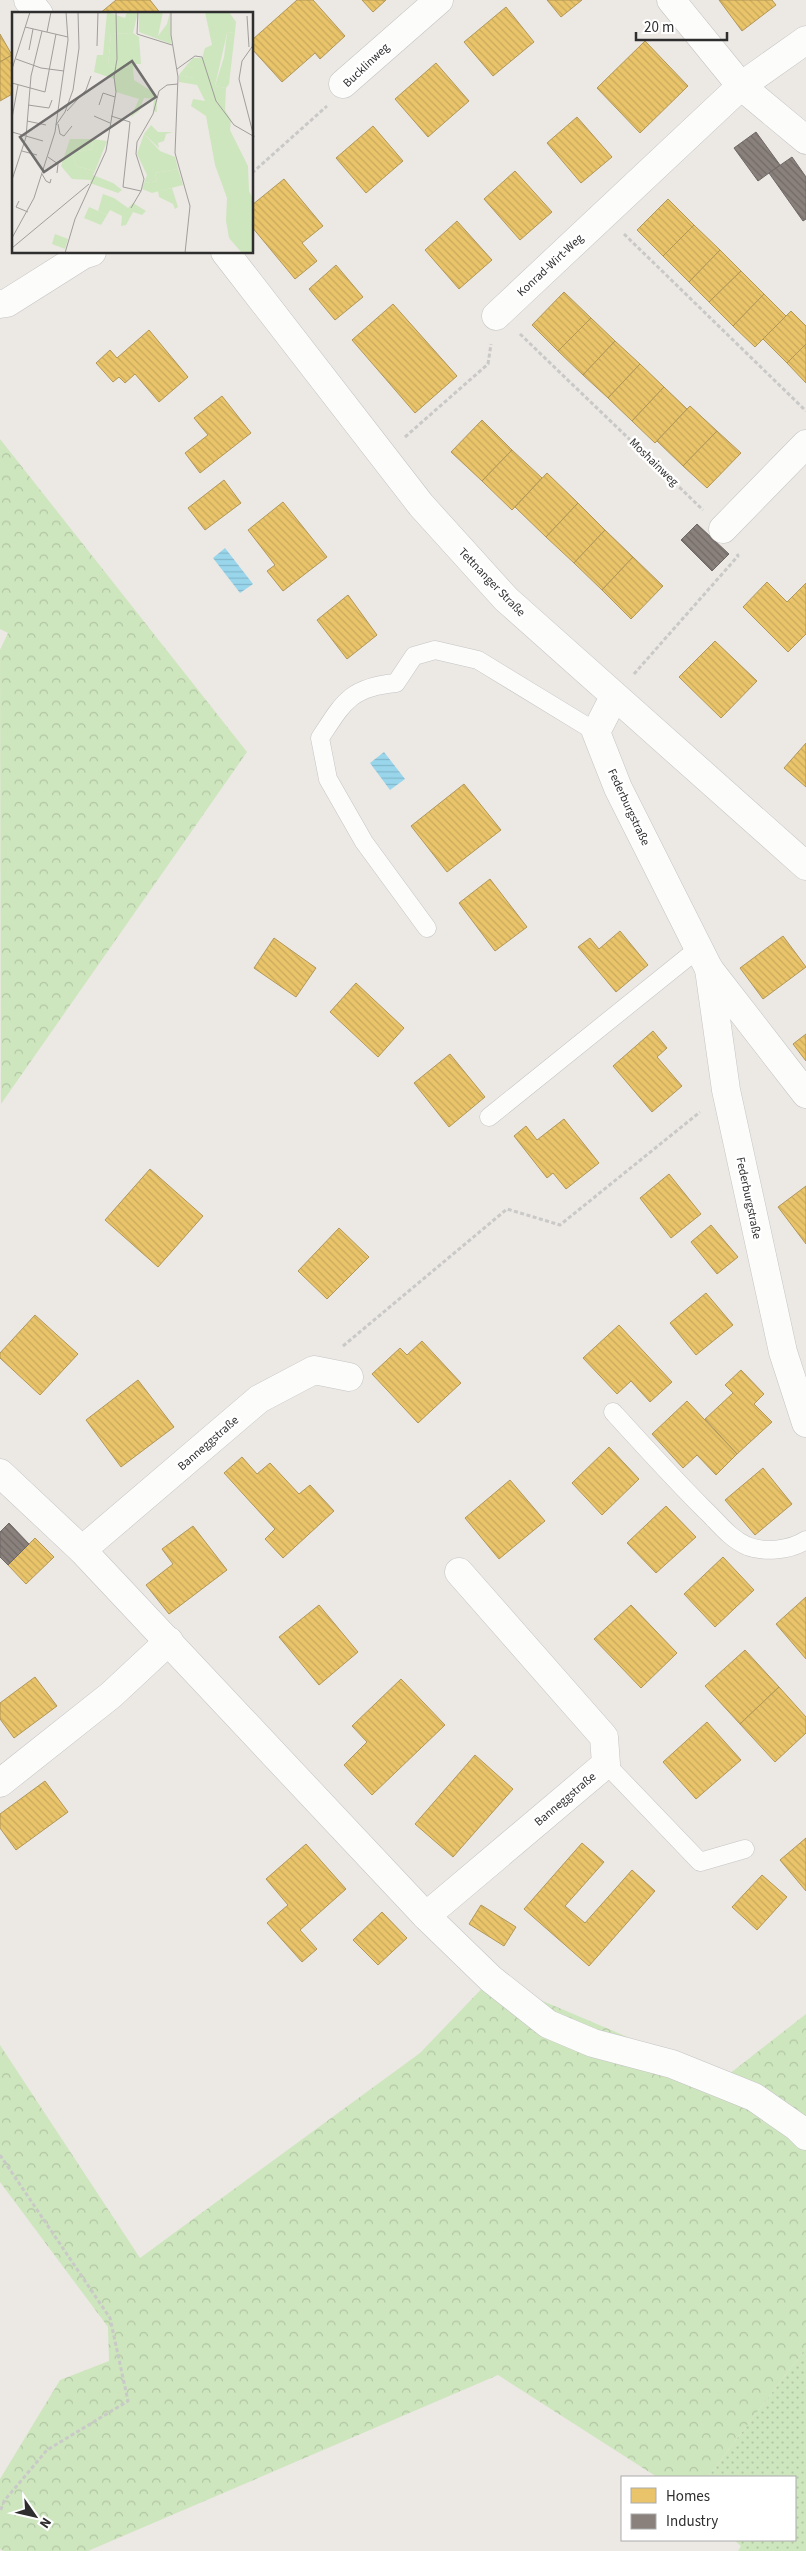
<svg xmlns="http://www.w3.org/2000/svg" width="806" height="2551" font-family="'Source Sans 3',sans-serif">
<defs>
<pattern id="forest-crowns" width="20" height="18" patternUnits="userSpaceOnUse" patternTransform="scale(1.25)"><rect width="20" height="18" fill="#cee6be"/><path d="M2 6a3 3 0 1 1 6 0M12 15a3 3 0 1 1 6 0" fill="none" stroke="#b1c6a4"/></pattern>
<pattern id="park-dots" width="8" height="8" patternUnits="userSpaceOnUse" patternTransform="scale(1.25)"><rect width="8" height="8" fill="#cee6be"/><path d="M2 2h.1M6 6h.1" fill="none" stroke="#b1c6a4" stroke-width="1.8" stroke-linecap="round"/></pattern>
<pattern id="water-rules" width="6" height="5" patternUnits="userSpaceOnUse" patternTransform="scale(1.25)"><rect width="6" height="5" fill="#99d6ec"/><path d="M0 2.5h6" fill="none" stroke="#84b8cb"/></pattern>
<pattern id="homes-back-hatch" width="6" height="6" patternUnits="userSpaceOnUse" patternTransform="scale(1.25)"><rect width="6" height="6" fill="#e9c46a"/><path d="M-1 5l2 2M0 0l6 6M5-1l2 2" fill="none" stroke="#c8a95c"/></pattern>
<pattern id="industry-back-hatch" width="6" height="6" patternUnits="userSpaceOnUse" patternTransform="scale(1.25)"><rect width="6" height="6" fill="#8a817c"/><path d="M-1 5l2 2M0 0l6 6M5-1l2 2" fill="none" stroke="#716a66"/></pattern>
</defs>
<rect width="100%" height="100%" fill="#ece8e4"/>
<g fill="url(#forest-crowns)">
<polygon points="0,439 247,752 1,1104 0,650 8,633 0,629"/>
<polygon points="491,1979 724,2078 806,2014 806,2348 708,2477 657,2477 498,2375 88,2551 4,2551 0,2549 0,2479 60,2380 109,2361 108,2327 0,2182 0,2045 140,2258 420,2053"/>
</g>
<polygon fill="url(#park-dots)" points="806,2348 806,2551 738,2551 741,2546 734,2540 795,2540 795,2477 708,2477"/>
<g fill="url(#water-rules)">
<polygon points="225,548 253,584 240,593 213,558"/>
<polygon points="384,752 405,779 390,790 370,763"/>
</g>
<g fill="url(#homes-back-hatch)" stroke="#b19758">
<polygon points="116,0 150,0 161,14 99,14"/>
<polygon points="297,0 313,0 345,36 320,59 315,53 282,82 252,49 252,40"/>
<polygon points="362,0 386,0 373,12"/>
<polygon points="547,0 582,0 561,17"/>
<polygon points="719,0 772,0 776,5 742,31"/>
<polygon points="506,7 534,42 493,76 464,42"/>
<polygon points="0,34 12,55 0,62"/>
<polygon points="645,41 688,86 640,133 597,88"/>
<polygon points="12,55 14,93 0,101 0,62"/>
<polygon points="436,63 469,101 428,137 395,99"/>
<polygon points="577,117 612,157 581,183 547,143"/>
<polygon points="373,126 403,161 366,193 336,158"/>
<polygon points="515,171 552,212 520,240 484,199"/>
<polygon points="284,179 323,226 302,243 317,261 295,279 252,227 252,205"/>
<polygon points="668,199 694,225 663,256 637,230"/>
<polygon points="457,221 492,260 459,289 425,250"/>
<polygon points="694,225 720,250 689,282 663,256"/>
<polygon points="720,250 741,271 709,302 689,282"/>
<polygon points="336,265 363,297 335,320 309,289"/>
<polygon points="741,271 764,294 733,326 709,302"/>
<polygon points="564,292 591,318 558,351 532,325"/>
<polygon points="764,294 786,316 755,347 733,326"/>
<polygon points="393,304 457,376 415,413 352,340"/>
<polygon points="791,311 806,326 806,344 787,363 763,339"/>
<polygon points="591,318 615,341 583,375 558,351"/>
<polygon points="149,330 188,377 159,402 135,374 125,383 119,377 113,382 96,363 110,350 117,358"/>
<polygon points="615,341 640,364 608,398 583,375"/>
<polygon points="806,344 806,383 787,363"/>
<polygon points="640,364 664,387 632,421 608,398"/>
<polygon points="664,387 687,409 655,443 632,421"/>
<polygon points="222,396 251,433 200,473 185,453 208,435 194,418"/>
<polygon points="690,406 717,431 683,466 657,441"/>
<polygon points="482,420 512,450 482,481 451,452"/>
<polygon points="717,431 741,453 707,488 683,466"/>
<polygon points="512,450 542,478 512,510 482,481"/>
<polygon points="547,473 578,503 546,537 515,507"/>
<polygon points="224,480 241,503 205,530 188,508"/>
<polygon points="283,502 327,557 283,591 267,571 275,565 248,530"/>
<polygon points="578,503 605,530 574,563 546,537"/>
<polygon points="605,530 633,557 602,590 574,563"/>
<polygon points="633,557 663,586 631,619 602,590"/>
<polygon points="767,582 787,602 806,583 806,634 788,652 743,607"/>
<polygon points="348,595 377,635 347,659 317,620"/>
<polygon points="715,641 757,681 721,718 679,677"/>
<polygon points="806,743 806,787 784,768"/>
<polygon points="464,784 501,830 447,872 411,826"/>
<polygon points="490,879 527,927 495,951 459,903"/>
<polygon points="620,931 648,965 616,992 578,947 590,938 599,949"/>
<polygon points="783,936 806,967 763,999 740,968"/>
<polygon points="274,938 316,968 296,997 254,968"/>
<polygon points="356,983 404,1028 378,1057 330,1012"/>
<polygon points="653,1031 667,1048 657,1057 682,1086 652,1112 613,1066"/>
<polygon points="806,1034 806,1061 793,1044"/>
<polygon points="450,1054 485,1097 449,1127 414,1083"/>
<polygon points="564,1119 599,1163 566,1189 553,1173 547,1178 514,1136 526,1126 537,1140"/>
<polygon points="150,1169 203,1216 158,1267 105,1220"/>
<polygon points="669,1174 701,1214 671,1238 640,1198"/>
<polygon points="806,1186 806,1244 778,1207"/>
<polygon points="711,1225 738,1257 717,1274 691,1242"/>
<polygon points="339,1228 369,1257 327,1299 298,1271"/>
<polygon points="706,1293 733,1325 696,1355 670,1323"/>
<polygon points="35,1315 78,1354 40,1395 0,1358 0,1353"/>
<polygon points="619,1325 672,1382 650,1402 631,1381 617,1394 583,1358"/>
<polygon points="422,1341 461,1383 418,1423 372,1374 400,1348 407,1355"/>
<polygon points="741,1370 764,1394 754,1404 772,1422 737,1454 705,1419 733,1393 725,1385"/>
<polygon points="138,1380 174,1427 121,1467 86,1420"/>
<polygon points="687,1401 737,1454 716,1475 697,1455 683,1468 652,1434"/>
<polygon points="609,1447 639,1479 602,1515 572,1483"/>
<polygon points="242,1457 257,1474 270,1463 299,1494 310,1485 334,1511 283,1558 265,1539 275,1529 224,1473"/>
<polygon points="763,1468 792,1504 755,1535 725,1500"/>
<polygon points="510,1480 545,1521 499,1559 465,1518"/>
<polygon points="666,1506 696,1537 656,1573 627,1543"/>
<polygon points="193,1526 227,1570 169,1614 146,1585 173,1564 162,1549"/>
<polygon points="35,1538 54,1557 26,1584 8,1565"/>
<polygon points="723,1557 754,1590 715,1627 684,1594"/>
<polygon points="806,1597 806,1659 776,1624"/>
<polygon points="319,1605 358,1652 319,1685 279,1637"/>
<polygon points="631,1605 677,1653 641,1688 594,1639"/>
<polygon points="745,1650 779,1687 740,1724 705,1686"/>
<polygon points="35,1677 57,1706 14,1738 0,1719 0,1703"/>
<polygon points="401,1679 445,1725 372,1795 344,1765 367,1742 352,1726"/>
<polygon points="779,1687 806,1717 806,1733 775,1762 740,1724"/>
<polygon points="707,1722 741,1760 696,1799 663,1762"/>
<polygon points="475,1755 513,1789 453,1857 415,1824"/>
<polygon points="45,1781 68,1812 16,1850 0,1828 0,1814"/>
<polygon points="806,1838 806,1891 780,1860"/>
<polygon points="582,1843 604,1862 565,1906 585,1923 632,1870 655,1891 589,1966 524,1909"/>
<polygon points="306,1844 346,1889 300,1930 317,1949 302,1962 267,1923 288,1905 266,1879"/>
<polygon points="762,1875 787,1897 757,1930 732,1907"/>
<polygon points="481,1905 516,1927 504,1946 469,1924"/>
<polygon points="382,1912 407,1938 378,1965 353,1940"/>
</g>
<g fill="url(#industry-back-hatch)" stroke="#6e6865">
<polygon points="756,132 780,165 758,181 734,148"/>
<polygon points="792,157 806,177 806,219 803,221 769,173"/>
<polygon points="697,524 729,554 712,571 681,540"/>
<polygon points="9,1523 29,1544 8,1565 0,1557 0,1532"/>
</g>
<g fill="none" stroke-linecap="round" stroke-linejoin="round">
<g stroke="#c5c4c5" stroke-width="19">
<g id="service">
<path d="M 427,928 L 364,842 L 328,779 L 320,738 C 343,703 350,687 396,683 L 414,656 L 435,650 L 478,660 L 596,732"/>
<polyline points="489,1117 699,948"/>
<path d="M 613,1412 C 643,1445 672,1477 704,1509 C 718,1522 729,1538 747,1546 C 765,1553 791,1550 806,1540"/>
<polyline points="606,1764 700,1862 745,1849"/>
</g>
</g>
<g stroke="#c5c4c5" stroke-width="29">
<g id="minor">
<polyline points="28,0 39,14"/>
<polyline points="671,0 741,86 806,140"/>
<polyline points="343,84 439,0"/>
<polyline points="225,252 421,505 506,599 806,866"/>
<polyline points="0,304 7,303 83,255 92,252"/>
<polyline points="496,316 741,86 806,40"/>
<polyline points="723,529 806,444"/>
<polyline points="614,697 596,732 618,788 709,969 806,1094"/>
<polyline points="709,969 726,1090 783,1352 806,1423"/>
<polyline points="0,1473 82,1550 426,1916 491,1979 548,2024 593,2043 672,2064 754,2097 797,2127 806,2136"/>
<polyline points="82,1550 259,1399 314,1370 349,1377"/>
<polyline points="0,1783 111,1695 169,1641"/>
<polyline points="426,1916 606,1764 604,1737 459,1572"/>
</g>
</g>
<g stroke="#c9c9c8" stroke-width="3" stroke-dasharray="4 2.5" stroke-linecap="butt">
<polyline points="252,173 327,106"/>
<polyline points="624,234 806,411"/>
<polyline points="520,334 703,510"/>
<polyline points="405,437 488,364 491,344"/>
<polyline points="634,674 738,556 737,554"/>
<polyline points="343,1346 507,1209 560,1225 700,1112"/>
<polyline points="0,2155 110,2318 128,2401 47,2450 4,2501 0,2512"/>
</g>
<use href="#service" stroke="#fcfcfb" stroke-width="18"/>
<use href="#minor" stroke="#fcfcfb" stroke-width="28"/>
</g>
<g text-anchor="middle" stroke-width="5" stroke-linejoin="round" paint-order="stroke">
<g font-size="12" fill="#2e2e2e" stroke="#fff">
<text transform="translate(366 65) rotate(-43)" y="4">Bucklinweg</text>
<text transform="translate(550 265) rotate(-43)" y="4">Konrad-Wirt-Weg</text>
<text transform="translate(654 462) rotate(44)" y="4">Moshainweg</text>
<text transform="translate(492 582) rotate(46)" y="4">Tettnanger Straße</text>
<text transform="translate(629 807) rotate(65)" y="4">Federburgstraße</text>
<text transform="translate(749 1198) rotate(78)" y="4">Federburgstraße</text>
<text transform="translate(208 1443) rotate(-41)" y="4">Banneggstraße</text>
<text transform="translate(565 1799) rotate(-40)" y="4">Banneggstraße</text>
</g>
</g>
<g transform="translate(12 12)">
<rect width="241" height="241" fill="#ece8e4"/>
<path d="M 127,0 L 151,0 L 146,24 L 155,12 L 158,0 L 159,32 L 127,20 ZM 223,20 L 217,72 L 214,76 L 203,74 L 212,45 L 215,21 ZM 174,54 L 182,56 L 182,66 L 167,63 ZM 132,122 L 148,139 L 163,145 L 166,157 L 143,161 L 145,169 L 132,171 L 135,163 L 125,142 ZM 80,127 L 95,129 L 83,159 L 64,154 L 60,141 L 81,137 ZM 160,176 L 166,195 L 163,197 L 161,192 L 147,185 L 146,179 ZM 77,195 L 95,203 L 89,213 L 72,206 Z" fill="#cee6be"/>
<path d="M 95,0 L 113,6 L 115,0 L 126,0 L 121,21 L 99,22 L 96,54 L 121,56 L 122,68 L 144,82 L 145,100 L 141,99 L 142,87 L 132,86 L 127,99 L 119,105 L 127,87 L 104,80 L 102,67 L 82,60 L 85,43 L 91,43 ZM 193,0 L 217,0 L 224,10 L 223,20 L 215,21 L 203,74 L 214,76 L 213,98 L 219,108 L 218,118 L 236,154 L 237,179 L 241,187 L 241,241 L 230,241 L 217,226 L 214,209 L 215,186 L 203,153 L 194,104 L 179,94 L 181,87 L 193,89 L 185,73 L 167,70 L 167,63 L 182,66 L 182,56 L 174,54 L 181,46 L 190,46 L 193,36 L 200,33 ZM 139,113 L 146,120 L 161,120 L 154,122 L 152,129 L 146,131 L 147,136 L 132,122 ZM 58,127 L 80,127 L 81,137 L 60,141 L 64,154 L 83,159 L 81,163 L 101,171 L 110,178 L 106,181 L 78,171 L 79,168 L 60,167 L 49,154 ZM 91,182 L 102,186 L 116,196 L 121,191 L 134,199 L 130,203 L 121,200 L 114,213 L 109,214 L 110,204 L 98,198 L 95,203 L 86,199 ZM 43,222 L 56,227 L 53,237 L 40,232 Z" fill="#cee6be"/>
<path d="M 121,21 L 127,25 L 129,52 L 122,52 L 121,56 L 96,54 L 99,22 ZM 166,157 L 171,173 L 140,181 L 130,177 L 132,171 L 145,169 L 143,161 Z" fill="#cee6be"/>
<path fill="none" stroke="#a09e9b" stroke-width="1" d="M 126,0 L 125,22 L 160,33M 159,0 L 159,23 L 166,65 L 163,141 L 178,194 L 173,241M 235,4 L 237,35M 13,15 L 56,25M 35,20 L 39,0M 242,32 L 230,49 L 227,67 L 242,125M 85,34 L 86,0M 17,38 L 21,17M 4,47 L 29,56 L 52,59M 0,57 L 18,0M 165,57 L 183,44 L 190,45 L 204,89 L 222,113 L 241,124M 0,71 L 33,80 L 44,22M 16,93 L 37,96 L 40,88M 87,93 L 91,81 L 103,85M 55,99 L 74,78 L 79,64M 82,104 L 98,111M 99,104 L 118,110 L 111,175 L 129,179 L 132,167 L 124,142 L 125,130 L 141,102 L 147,79 L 155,73 L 166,72M 0,106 L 6,73M 15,109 L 34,113M 46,112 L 48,122 L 52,124 L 60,114M 44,113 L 53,100 L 61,78 L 67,36 L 66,0M 0,120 L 31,129M 10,139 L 25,143M 36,145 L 46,152 L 45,161M 30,162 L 34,169 L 38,171 L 39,167M 0,168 L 14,125 L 19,64 L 30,19M 7,189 L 4,195 L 16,200M 119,196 L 129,179M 0,226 L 22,186 L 43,120 L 56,28 L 54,0M 0,236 L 77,172M 53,241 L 63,207 L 94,139 L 104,80 L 102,65 L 105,47 L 104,0"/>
<path fill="#706f6e" fill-opacity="0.15" stroke="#706f6e" stroke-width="2.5" d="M 120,49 L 144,85 L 32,160 L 8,125 Z"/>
<rect width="241" height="241" fill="none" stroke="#2e2e2e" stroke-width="2.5"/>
</g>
<rect x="621" y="2476" width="175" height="65" fill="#ffffff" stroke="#ababab"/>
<rect x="631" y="2488" width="25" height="15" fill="#e9c46a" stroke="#ababab"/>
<text x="666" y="2501" font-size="15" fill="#2e2e2e">Homes</text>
<rect x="631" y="2514" width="25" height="15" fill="#8a817c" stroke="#ababab"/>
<text x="666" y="2526" font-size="15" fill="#2e2e2e">Industry</text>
<g transform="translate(35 2516) rotate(124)" stroke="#ffffff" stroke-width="4" paint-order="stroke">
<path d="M0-4L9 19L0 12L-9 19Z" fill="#2e2e2e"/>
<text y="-8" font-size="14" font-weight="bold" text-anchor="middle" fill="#2e2e2e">N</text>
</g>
<path d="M636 32v8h91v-8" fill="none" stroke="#2e2e2e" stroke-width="2.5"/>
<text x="644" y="32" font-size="15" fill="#2e2e2e" stroke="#ffffff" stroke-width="4" paint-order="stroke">20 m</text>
</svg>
